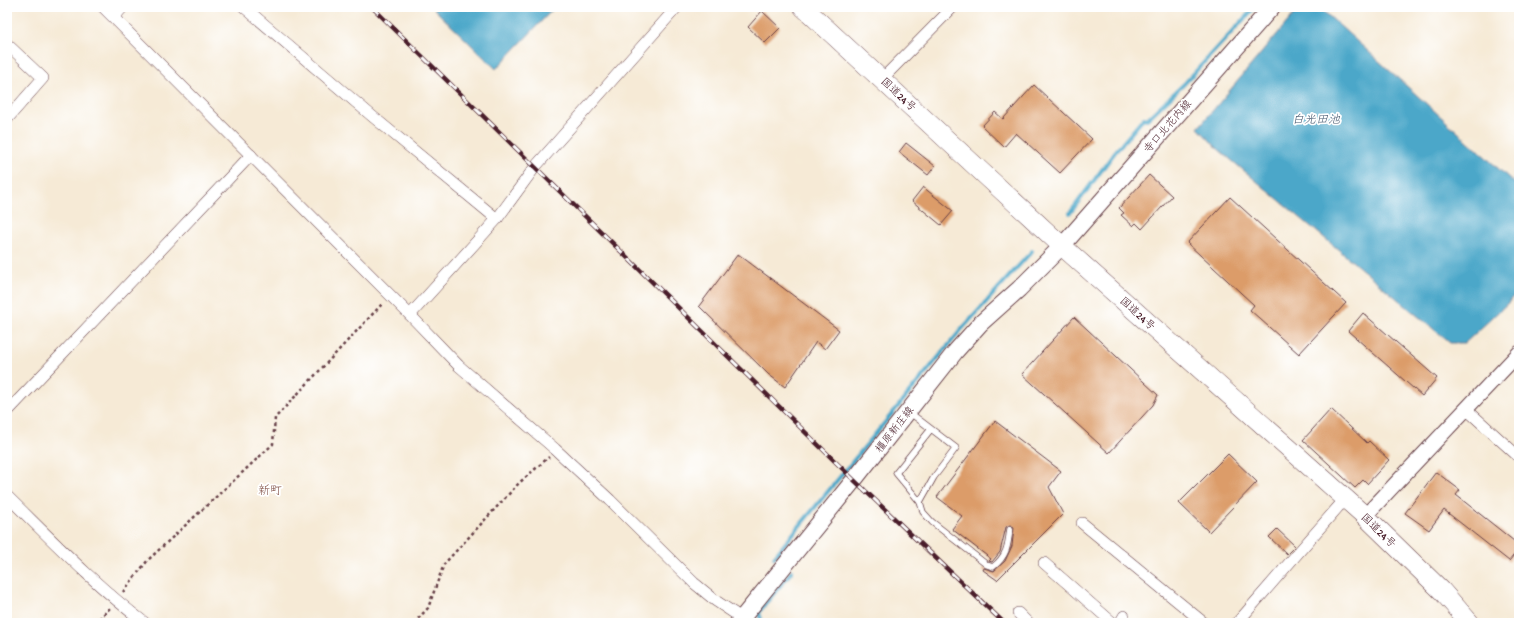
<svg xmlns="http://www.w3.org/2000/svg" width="1526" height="630" font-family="'Gochi Hand','Klee One',sans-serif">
<rect width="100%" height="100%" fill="#fff"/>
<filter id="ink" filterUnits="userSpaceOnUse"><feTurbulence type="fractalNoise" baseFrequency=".025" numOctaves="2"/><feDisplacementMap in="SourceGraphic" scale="8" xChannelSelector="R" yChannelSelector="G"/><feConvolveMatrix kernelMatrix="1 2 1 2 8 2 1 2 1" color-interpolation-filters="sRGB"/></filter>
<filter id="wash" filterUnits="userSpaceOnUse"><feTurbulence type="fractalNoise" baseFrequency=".012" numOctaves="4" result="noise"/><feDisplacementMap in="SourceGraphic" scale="16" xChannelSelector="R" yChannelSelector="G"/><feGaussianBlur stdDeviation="0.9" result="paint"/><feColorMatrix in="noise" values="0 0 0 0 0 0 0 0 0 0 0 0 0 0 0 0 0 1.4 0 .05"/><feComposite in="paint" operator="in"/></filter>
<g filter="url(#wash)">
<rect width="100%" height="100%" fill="#f6ead6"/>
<g fill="#4ba7c9" stroke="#4a637a">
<polygon points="432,7 555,7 496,69"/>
<polygon points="1300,7 1319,7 1519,187 1519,289 1509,302 1465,343 1450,343 1218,149 1198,128"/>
</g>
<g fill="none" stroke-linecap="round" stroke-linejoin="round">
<g stroke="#4ba7c9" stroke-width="4">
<polyline points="1070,213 1115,152 1144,118 1147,119 1184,84 1255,7"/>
<polyline points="774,557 961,330 1032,251"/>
<polyline points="762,623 759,612 792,571"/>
</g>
</g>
<g id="blocks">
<g fill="#dc9c69">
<polygon points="762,11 780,28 765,43 748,27"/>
<polygon points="1034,85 1092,139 1060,173 1016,133 1004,147 982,126 995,112 1003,119"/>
<polygon points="906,143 935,166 928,175 899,152"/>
<polygon points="1149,175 1172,196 1142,229 1136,223 1133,226 1121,215 1124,213 1119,208"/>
<polygon points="923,187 953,211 941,225 912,201"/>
<polygon points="1230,197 1346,303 1299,354 1250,310 1254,305 1187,243"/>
<polygon points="738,254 839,330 825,349 816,342 785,387 768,374 699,306"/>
<polygon points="1363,313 1437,378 1422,396 1348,331"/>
<polygon points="1074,317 1158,395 1153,405 1109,453 1022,374"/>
<polygon points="1331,409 1367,443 1369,441 1389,460 1367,484 1363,480 1355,488 1303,440"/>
<polygon points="995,421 1061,471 1049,487 1063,514 997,580 983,570 984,568 994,571 1005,561 1012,546 1014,527 1010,525 1006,527 1000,552 992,562 989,561 991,559 952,529 962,516 937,497"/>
<polygon points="1228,454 1257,482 1209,532 1179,503"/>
<polygon points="1436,472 1460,490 1456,495 1519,545 1519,549 1509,561 1444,510 1429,530 1405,513"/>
<polygon points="1277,529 1295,546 1287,554 1269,537"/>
</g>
</g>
</g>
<g filter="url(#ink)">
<use href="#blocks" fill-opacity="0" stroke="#643d45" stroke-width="1"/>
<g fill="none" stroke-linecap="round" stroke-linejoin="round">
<g stroke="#643d45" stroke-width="7">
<g id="service">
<polyline points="909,412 956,448 934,477 920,502 896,473 931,429"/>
<path d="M 920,502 L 923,512 L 932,522 L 987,565 L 993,567 C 1007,556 1008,545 1010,529"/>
</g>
</g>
<g stroke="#643d45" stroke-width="12">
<g id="minor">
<polyline points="103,7 410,315 459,366 555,449 610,500 694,583 716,601 749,623"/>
<polyline points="244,7 372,116 497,219"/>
<polyline points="114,17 123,7"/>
<polyline points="7,44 43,78 7,119"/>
<polyline points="882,79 953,7"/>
<polyline points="410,315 497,219 535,167 677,7"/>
<polyline points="1466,409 1519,457"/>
<polyline points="7,412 251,155"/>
<path d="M 7,496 C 52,540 95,585 145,623"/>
<polyline points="1082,523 1204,623"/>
<polyline points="1044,563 1113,623"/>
<polyline points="1018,613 1028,623"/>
<polyline points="1120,623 1124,616"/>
<polyline points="1237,623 1345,499"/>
</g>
</g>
<g stroke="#643d45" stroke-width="16">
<polyline id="tertiary" points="1365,516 1519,353"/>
</g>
<g stroke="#643d45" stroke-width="18">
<polyline id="secondary" points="738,623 854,480 955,352 981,323 1019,289 1062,246 1272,7"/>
</g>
<g stroke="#643d45" stroke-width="20">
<polyline id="trunk" points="803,7 1062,246 1365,516 1442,591 1470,623"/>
</g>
<g stroke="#643d45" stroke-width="2.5" stroke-dasharray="3 3" stroke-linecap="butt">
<polyline points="123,592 148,560 273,444 275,418 383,303"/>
<polyline points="95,623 110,608"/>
<polyline points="414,623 428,608 444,564 519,483 549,457"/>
</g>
<use href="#service" stroke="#fff" stroke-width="5.5"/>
<use href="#minor" stroke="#fff" stroke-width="11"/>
<use href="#tertiary" stroke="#fff" stroke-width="14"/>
<use href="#secondary" stroke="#fff" stroke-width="16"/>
<use href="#trunk" stroke="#fff" stroke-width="19"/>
<g stroke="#4a1f2b" stroke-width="4.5">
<polyline id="rail" points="372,7 854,480 1004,623"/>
</g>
<use href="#rail" stroke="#fff" stroke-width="3" stroke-dasharray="9" stroke-linecap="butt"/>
</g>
</g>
<g text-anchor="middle" stroke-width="3.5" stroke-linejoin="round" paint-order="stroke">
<g font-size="11" fill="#4a1f2b" stroke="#fff">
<text transform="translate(899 94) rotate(43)" y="4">国道24号</text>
<text transform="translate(1167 126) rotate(-49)" y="4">寺口北花内線</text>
<text transform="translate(1138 313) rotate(42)" y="4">国道24号</text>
<text transform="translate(894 429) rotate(-52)" y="4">橿原新庄線</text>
<text transform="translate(1379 530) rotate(44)" y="4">国道24号</text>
</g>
<g font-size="12" font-style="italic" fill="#4a5c72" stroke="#fff">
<text x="1316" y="123">白光田池</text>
</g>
<g font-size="12" fill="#7d4b41" stroke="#fff">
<text x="270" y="494">新町</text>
</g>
</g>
<rect width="1526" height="630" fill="none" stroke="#fff" stroke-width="24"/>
</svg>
